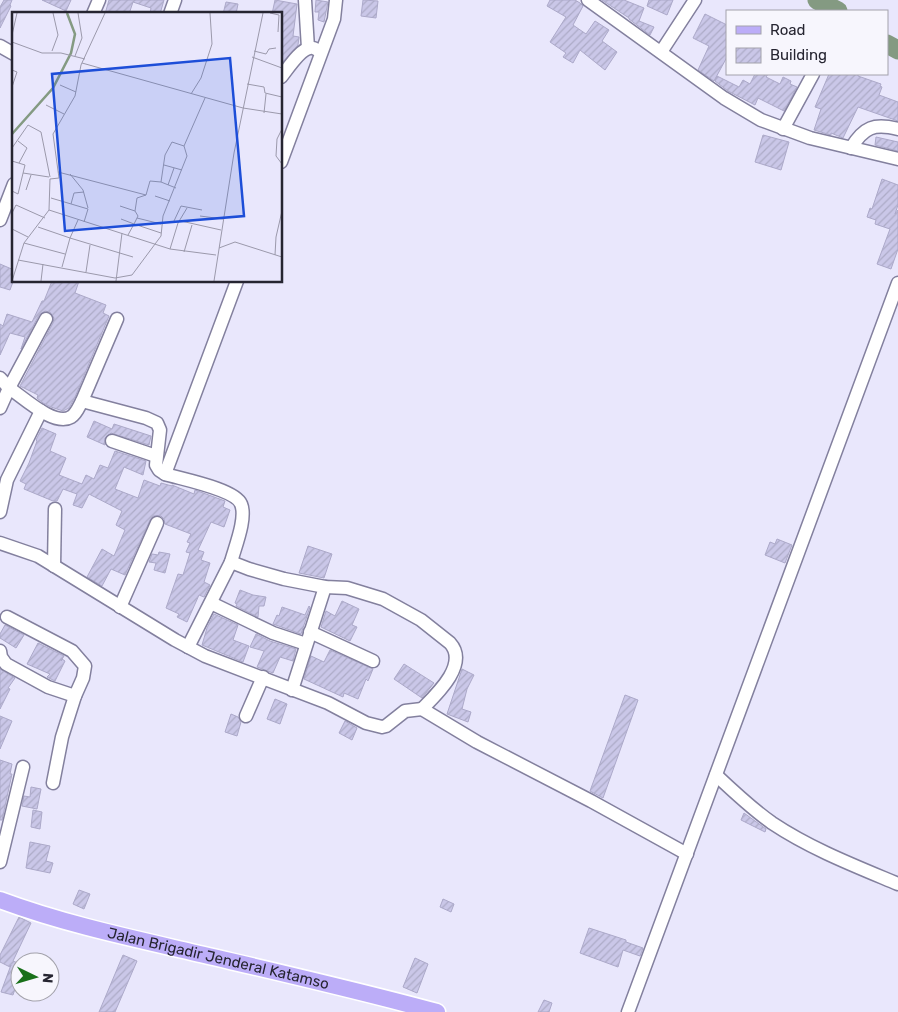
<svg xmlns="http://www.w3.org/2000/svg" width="898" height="1012" font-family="Rubik,sans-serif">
<defs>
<pattern id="building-hatch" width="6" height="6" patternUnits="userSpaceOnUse" patternTransform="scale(1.25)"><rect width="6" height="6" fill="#cac7e8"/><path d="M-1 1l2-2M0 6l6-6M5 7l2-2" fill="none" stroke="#adabc7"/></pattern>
</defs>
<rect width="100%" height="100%" fill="#e9e7fc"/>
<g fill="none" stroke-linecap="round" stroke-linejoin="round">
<g stroke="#849a82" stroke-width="19">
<polyline points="817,0 838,11"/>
<polyline points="887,44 898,50"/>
</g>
</g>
<g fill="url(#building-hatch)" stroke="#aca9c9">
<polygon points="4,0 12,0 10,5 11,6 0,28 0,7"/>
<polygon points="42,0 71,0 66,11"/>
<polygon points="109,0 164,0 160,14 150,14 151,8 133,2 129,14 105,14"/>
<polygon points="275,0 297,4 293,36 299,37 298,45 282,63 281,14 272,14"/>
<polygon points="316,0 328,2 324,22 318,20 319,12 315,12"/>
<polygon points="363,0 378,1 376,18 361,16"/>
<polygon points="550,0 575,0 580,3 583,6 573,25 586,34 595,21 609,30 602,41 617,52 605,70 580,50 573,63 563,57 566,53 550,42 566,17 547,6"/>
<polygon points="602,0 624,0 644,8 639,21 654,27 650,35 629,19 629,18"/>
<polygon points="649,0 673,0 667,15 647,6"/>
<polygon points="226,2 238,4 236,14 223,14"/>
<polygon points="705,14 727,25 727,57 714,81 698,70 709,46 693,38"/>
<polygon points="755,74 768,74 766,77 780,84 783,77 791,81 790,84 797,87 784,111 758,98 755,105 728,91 715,81 717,76 739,87 743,80 750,84"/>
<polygon points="829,74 858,74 858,76 881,84 880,86 882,87 879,95 898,102 898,121 858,107 843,138 831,133 831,135 814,130 821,109 815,107"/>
<polygon points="763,135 789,142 781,170 755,162"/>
<polygon points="876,137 898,142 898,151 875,145"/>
<polygon points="882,179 898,185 898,205 895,214 898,210 898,249 891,269 877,264 890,229 875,224 876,220 867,217 870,208 872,209"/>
<polygon points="0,264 14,270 14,279 10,290 0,287"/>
<polygon points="52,281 79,281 75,293 106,305 103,313 109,316 75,397 69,408 63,411 51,407 43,403 37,398 38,395 20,386 53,323 54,318 50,312 45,311 39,315 21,349 25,337 10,333 0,355 0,324 3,326 7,314 32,322 42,301 44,301"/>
<polygon points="94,421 112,429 114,424 151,436 149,445 111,433 105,438 105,445 87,437"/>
<polygon points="42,428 56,434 50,451 66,458 59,475 82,484 86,475 94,479 100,465 108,468 115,451 146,461 143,475 124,467 115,489 138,498 144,480 160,486 161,483 172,486 172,485 194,494 195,490 225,501 223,507 230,510 224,527 211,522 198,550 204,552 201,560 210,563 204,582 210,585 204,597 199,595 187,622 177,617 179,614 166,608 178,574 183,575 190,553 186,552 190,543 187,542 191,534 165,524 164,519 161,516 153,516 150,520 125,575 111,569 102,586 87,577 102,549 114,556 125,530 116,525 122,511 89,494 82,508 73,505 77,494 63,489 57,501 53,501 24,489 26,484 20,481 29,463 37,441 36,440"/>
<polygon points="777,539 792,545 785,563 765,555 770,542 775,544"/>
<polygon points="308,546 332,554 324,578 299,573"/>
<polygon points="159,552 170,554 165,573 154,570 156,563 149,562 152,554 158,555"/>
<polygon points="240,590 253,595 266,597 264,606 259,606 258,617 236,606 237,604 235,603"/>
<polygon points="342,601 359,609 352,625 357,627 350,641 321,627 326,611 335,616"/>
<polygon points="309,606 310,607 301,634 273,624 277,615 279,616 282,607 305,615"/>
<polygon points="214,614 238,625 233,640 249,646 243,662 202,645 207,628"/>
<polygon points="5,625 24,635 16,648 0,638 0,634"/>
<polygon points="256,634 270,641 296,649 293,661 280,657 273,673 257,667 264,651 250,647"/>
<polygon points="38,643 64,656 61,661 62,659 65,661 55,681 47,677 50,674 27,664"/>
<polygon points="330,650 373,669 368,681 366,679 358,699 344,693 343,697 304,679 311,656 324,662"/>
<polygon points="404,664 434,683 422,698 394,679"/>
<polygon points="0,669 15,678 8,688 10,689 0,709"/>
<polygon points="462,669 474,675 467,689 462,709 471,712 468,722 447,714"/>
<polygon points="625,695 638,700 603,798 590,791"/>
<polygon points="275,699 287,704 280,724 267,719"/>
<polygon points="231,714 238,717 241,722 237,736 225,732"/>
<polygon points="0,716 12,721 0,749"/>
<polygon points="345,721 357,728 352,740 339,733"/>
<polygon points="0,760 12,764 10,774 12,774 2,820 0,820"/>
<polygon points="31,787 41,789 37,809 22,806 24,796 30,797"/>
<polygon points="33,810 42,812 40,829 31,827"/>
<polygon points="744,813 766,829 765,832 741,820"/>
<polygon points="30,842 50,846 46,861 53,863 50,873 26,868"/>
<polygon points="79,890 90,894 84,909 73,904"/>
<polygon points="443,899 454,904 451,912 440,907"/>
<polygon points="19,917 31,923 13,961 20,964 20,974 13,995 1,992 11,965 10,967 0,962 0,955"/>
<polygon points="589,928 626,940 626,942 643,948 640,956 623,950 618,967 580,953"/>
<polygon points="123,955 137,961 115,1012 99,1012"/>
<polygon points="415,958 428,964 417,993 403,987"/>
<polygon points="544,1000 552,1003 549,1012 538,1012"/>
</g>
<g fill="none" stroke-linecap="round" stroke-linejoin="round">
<g stroke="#83809e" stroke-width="15">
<g id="minor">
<polyline points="305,0 308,48"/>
<polyline points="588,0 724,98 761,120 810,138 898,159"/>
<polyline points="93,14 99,0"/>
<polyline points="170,14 175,0"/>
<polyline points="0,46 14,54"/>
<polyline points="661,52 695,0"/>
<path d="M 281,77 C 287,70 300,49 310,48 C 314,47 317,50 321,52"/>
<polyline points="783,129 813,74"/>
<path d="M 851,148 C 864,127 874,123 898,129"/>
<polyline points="281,162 334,19 336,0"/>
<polyline points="0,220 14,184"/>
<path d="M 237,281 L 165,474 C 181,479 235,489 241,504 C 247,518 235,547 231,562 L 249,569 L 284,579 L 325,587 L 347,588 L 383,599 L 421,620 L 450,643 C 469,664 437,694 422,709 L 477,742 L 591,801 L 687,854"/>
<polyline points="0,378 9,388 46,319"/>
<polyline points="82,401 146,418 157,423 160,430 156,465 159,470 165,474"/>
<path d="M 0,408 L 9,388 C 23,397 54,427 71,417 C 77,413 79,406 82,401 L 117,319"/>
<polyline points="112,441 156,456"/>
<polyline points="0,512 7,480 41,411"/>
<polyline points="0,543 38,556 175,640 205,656 328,703 366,723 382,727 386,726 405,711 422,709"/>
<polyline points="54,566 55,509"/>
<polyline points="211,603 273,633 306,644"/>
<polyline points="120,607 157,523"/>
<polyline points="7,617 72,651 85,666 83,678 75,696 62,737 53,783"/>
<polyline points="310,632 373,661"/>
<polyline points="188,647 231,562"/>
<polyline points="0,651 1,657 6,664 48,687 75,696"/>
<polyline points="292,690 325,587"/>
<polyline points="246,716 263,677"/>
<path d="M 716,775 C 734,792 752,809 772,823 C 811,849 855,866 898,884"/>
<polyline points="0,862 23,767"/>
<polyline points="628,1012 898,283"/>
</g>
</g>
<g stroke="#fff" stroke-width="19">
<g id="major">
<path id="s1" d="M 0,900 C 59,922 122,936 183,950 C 268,970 353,989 437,1012"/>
</g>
</g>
<use href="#minor" stroke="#fff" stroke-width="12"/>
<use href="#major" stroke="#bcadf8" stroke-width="16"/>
</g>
<g text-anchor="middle" stroke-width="4" stroke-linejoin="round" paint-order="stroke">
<g font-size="15" fill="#262531" stroke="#f7f6fd">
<text dy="5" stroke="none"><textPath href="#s1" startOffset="226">Jalan Brigadir Jenderal Katamso</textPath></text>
</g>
</g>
<g transform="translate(12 12)">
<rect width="270" height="270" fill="#e9e7fc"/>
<path fill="none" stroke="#849a82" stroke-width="2.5" d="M 0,122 L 41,76 L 59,41 L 63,22 L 55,1"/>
<path fill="none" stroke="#9b99ab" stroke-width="1" d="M 258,1 L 267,3 L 266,20M 0,23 L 5,1M 0,30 L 30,41 L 49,41 L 73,47M 40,39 L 46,23 L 41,1M 242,39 L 254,42 L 257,37 L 264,36M 63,44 L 70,26 L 66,1M 240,45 L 270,56M 70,51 L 231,96M 0,58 L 5,60 L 0,75M 235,72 L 252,75 L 253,81 L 270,85M 48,73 L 64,80M 179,82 L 189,66 L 200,32 L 198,1M 34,93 L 52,102M 231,96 L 270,102M 252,101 L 254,82M 270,117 L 265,127 L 264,144 L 270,152M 6,129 L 15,136 L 7,151M 0,136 L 16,113 L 29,120 L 38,165M 0,149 L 13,153 L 6,182 L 0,179M 152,153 L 170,158M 46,160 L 134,183 L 138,169 L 149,170 L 153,143 L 160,130 L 172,134 L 193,86M 11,161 L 37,165M 58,162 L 71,178 L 76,196M 149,170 L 164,176M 156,173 L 162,156M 14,178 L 19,163M 134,183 L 125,186 L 123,199 L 126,204 L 122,212 L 149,221M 143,184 L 158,189M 39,186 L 76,197 L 72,210M 59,192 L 62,181 L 72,180M 108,194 L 123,199M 37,198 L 158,237 L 204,243M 0,201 L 4,193 L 33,206M 188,204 L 211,207M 125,206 L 149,212M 109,207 L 122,212 L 116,223M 66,208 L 58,226 L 121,245M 162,209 L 169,194 L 190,198M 169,209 L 209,218M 26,215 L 58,226 L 50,255M 0,217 L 16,225M 12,231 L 53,242M 207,236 L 223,230 L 270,245M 158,237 L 166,211 L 175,196M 172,240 L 180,213M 263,243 L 264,225 L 270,199M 6,248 L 103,266 L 120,263 L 149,224 L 151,204 L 175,144 L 172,134M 74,260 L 78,233M 0,269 L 12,231 L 37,198 L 38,167 L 47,166 L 41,122 L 63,84 L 69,53 L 93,1M 29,269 L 31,252M 104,269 L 110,221M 202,269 L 222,141 L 251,1"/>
<path fill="#1d4ed8" fill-opacity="0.15" stroke="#1d4ed8" stroke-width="2.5" d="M 218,46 L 232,204 L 53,219 L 40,62 Z"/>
<rect width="270" height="270" fill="none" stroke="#262531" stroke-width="2.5"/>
</g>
<rect x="726" y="10" width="162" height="65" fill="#f7f6fd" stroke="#a3a2ab"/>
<rect x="736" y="26" width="25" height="8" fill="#bcadf8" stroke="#a3a2ab"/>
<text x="770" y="35" font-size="15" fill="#262531">Road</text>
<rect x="736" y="48" width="25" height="15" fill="url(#building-hatch)" stroke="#a3a2ab"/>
<text x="770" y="60" font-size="15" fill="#262531">Building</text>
<g transform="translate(35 977) rotate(95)"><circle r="24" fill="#f7f6fd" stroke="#a3a2ab"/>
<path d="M0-4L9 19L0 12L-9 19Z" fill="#19701a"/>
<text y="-8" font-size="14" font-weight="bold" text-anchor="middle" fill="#262531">N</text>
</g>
</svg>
